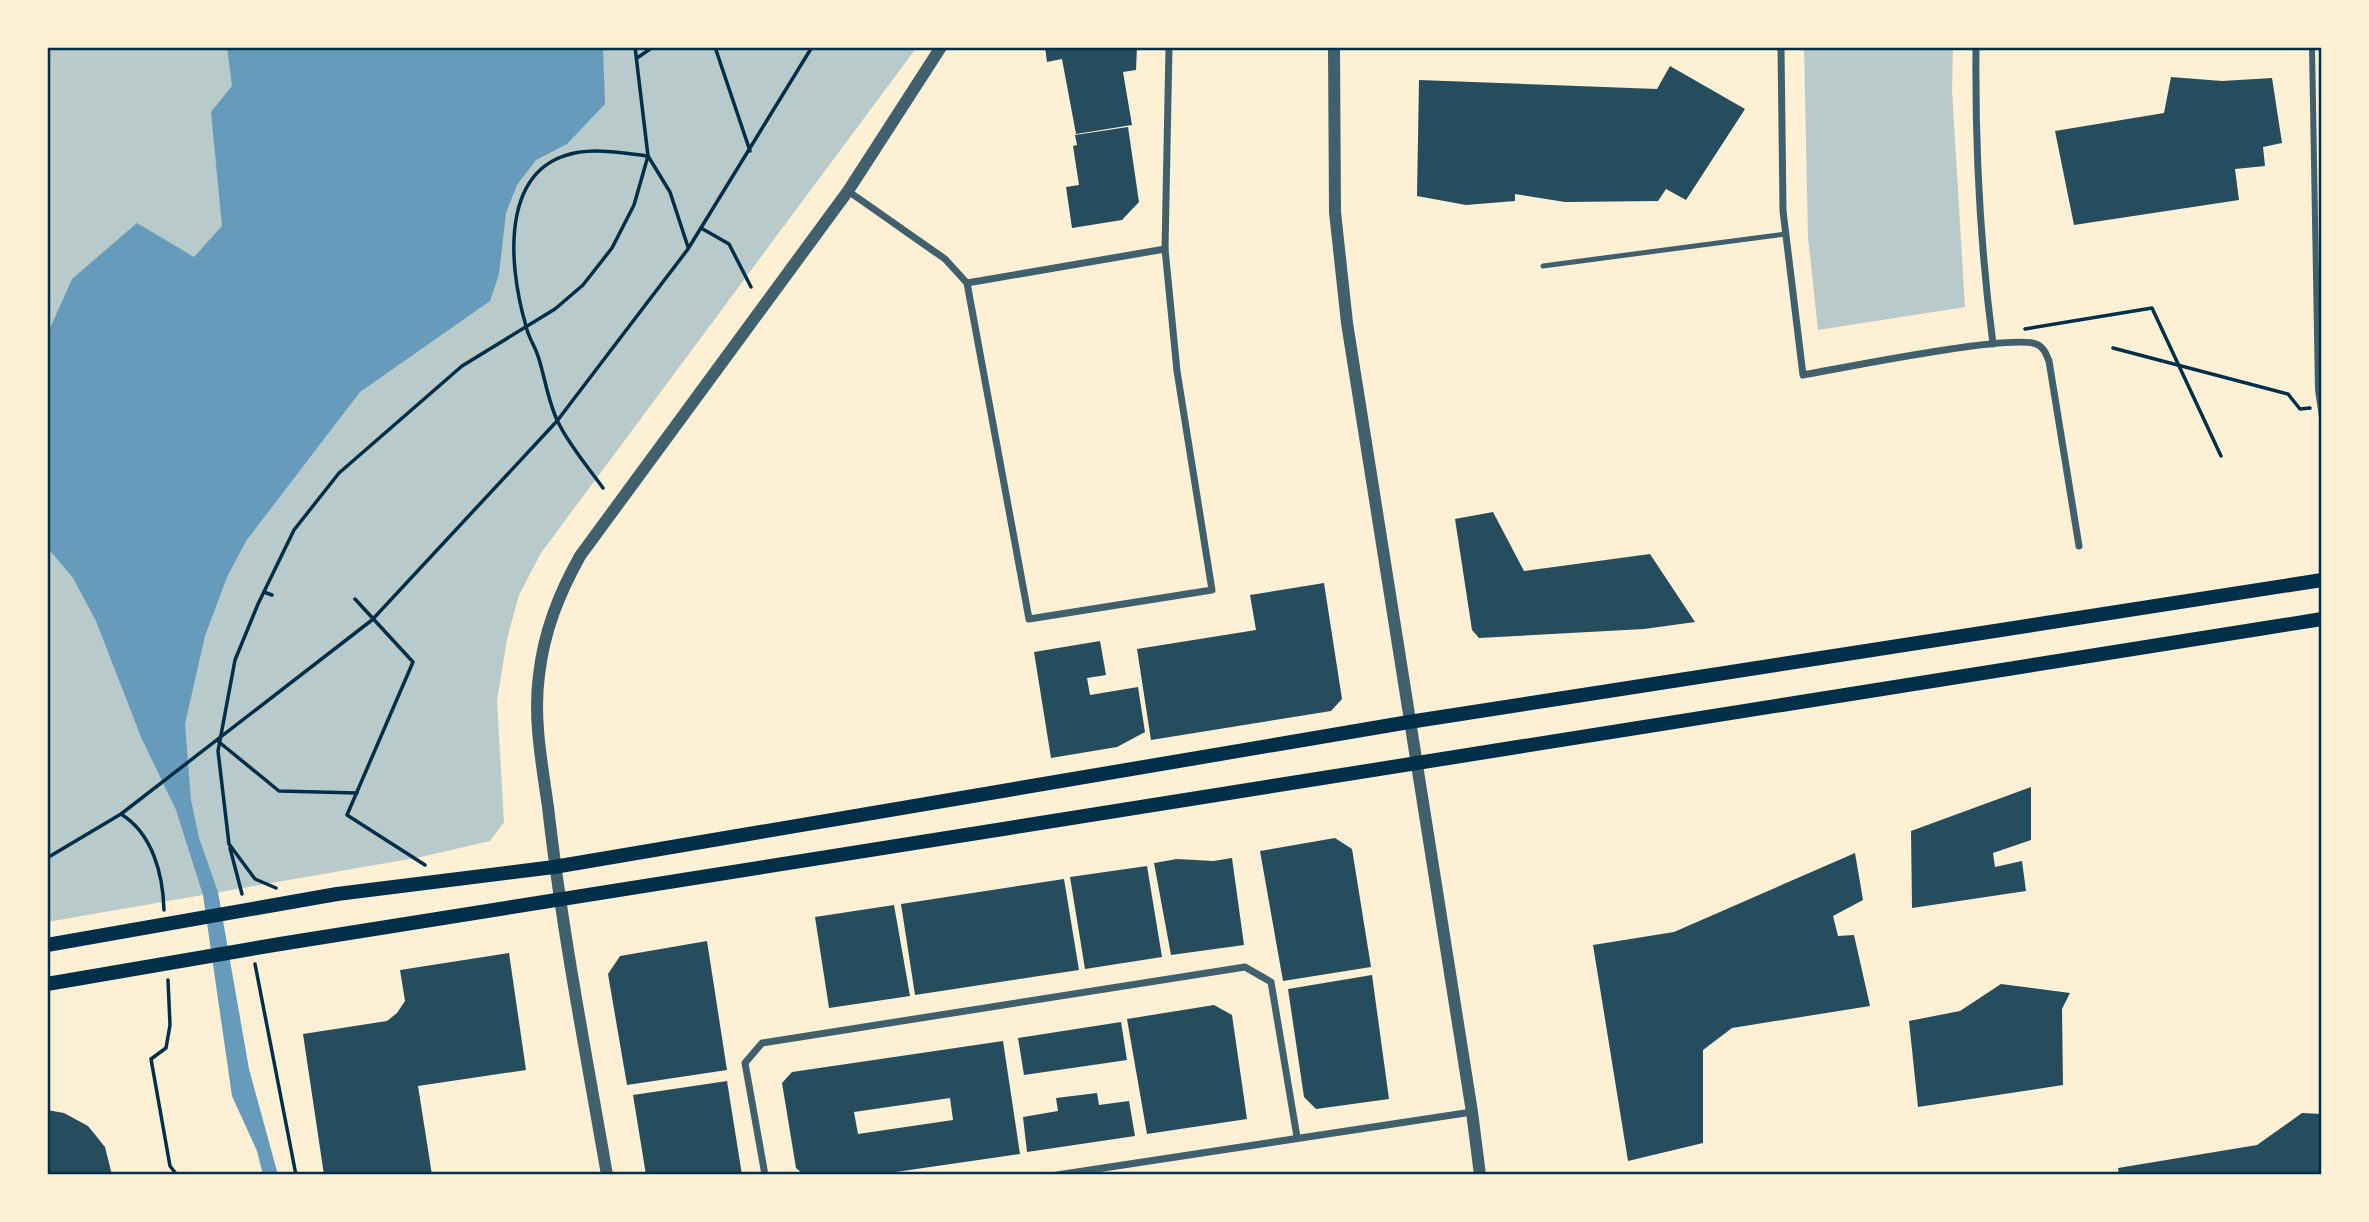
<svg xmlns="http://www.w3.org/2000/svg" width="2369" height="1222" font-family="Literata,serif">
<rect width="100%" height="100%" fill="#fdf0d5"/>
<g fill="#b9caca">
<polygon points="47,47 917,47 541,553 519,595 507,639 497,701 504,822 490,841 421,857 47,922"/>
<polygon points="1804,47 1953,47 1952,90 1965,307 1818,330 1808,237"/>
</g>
<polygon fill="#669bbc" points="227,47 603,47 605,104 567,144 536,160 517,185 506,213 499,274 490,301 360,392 246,541 227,577 205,636 185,724 191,800 199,838 218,892 249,1069 278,1175 263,1175 257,1151 232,1096 203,895 176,810 141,737 96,621 73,578 47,547 47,335 72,279 137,223 194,257 222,226 211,112 232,86"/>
<g fill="#264d5e" fill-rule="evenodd">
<polygon points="1045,47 1137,47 1136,70 1123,72 1132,125 1076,134 1062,59 1047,62"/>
<polygon points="1670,66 1745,109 1686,200 1666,189 1658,201 1565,202 1515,194 1515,201 1466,205 1417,196 1419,80 1657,89"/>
<polygon points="2171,77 2222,81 2272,78 2282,143 2263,147 2265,166 2235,169 2239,200 2074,225 2055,131 2164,113"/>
<polygon points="1128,127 1139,202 1122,220 1072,228 1066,187 1079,185 1073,146 1077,145 1075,135"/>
<polygon points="1493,512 1524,571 1650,554 1695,622 1644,629 1479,638 1472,630 1455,519"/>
<polygon points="1324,583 1342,699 1331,711 1151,740 1137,649 1256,630 1250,595"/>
<polygon points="1100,641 1106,675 1087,678 1090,695 1138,687 1145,732 1117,747 1051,758 1034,652"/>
<polygon points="2031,787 2031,840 1993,853 1995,867 2022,861 2026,891 1912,908 1911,831"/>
<polygon points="1335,838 1352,849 1371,967 1283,981 1260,851"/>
<polygon points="1855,853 1863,900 1833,916 1838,936 1854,935 1870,1006 1732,1028 1703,1050 1703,1143 1628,1161 1593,945 1674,932"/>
<polygon points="1232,858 1244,945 1171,955 1154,863 1177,859 1213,861"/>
<polygon points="1147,866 1162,957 1085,969 1070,877"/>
<polygon points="1064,879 1079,970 915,995 901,904"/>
<polygon points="894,905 910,996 829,1008 815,917"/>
<polygon points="707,941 727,1070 627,1085 608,974 620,956"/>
<polygon points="509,953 526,1070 418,1086 432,1175 324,1175 303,1034 387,1021 397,1013 405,1001 400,970"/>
<polygon points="1372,975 1389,1099 1316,1109 1304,1097 1288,989"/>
<polygon points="2001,984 2070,993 2062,1009 2063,1085 1918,1107 1909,1021 1960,1011"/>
<polygon points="1214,1005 1232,1015 1247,1119 1147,1134 1127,1019"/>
<polygon points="1121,1022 1127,1060 1024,1075 1018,1038"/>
<path d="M 1003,1041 L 1020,1154 L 875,1175 L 804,1175 L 796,1168 L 782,1083 L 792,1072 ZM 950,1098 L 953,1120 L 858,1134 L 854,1112 Z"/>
<polygon points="727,1081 742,1175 646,1175 633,1095"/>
<polygon points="1097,1093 1099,1105 1129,1101 1135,1136 1027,1152 1023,1117 1058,1111 1056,1098"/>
<polygon points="47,1110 64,1113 88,1126 105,1147 112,1175 47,1175"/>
<polygon points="2302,1113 2322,1114 2322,1175 2119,1175 2118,1168 2257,1145"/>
</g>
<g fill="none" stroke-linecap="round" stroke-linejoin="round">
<g stroke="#003049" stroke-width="3.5">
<polyline points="715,47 750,151"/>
<polyline points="637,58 653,47"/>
<polyline points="701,228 729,244 751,287"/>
<polyline points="2025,329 2152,308 2221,456"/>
<polyline points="2113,348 2288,394 2300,409 2310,408"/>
<path d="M 603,488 C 588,467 569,445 558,422 C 548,402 545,377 538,356 C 535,346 528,337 526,326 C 507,261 498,152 595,151 C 612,151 630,154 648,156 L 670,192 L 688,247"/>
<polyline points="264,592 272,595"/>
<polyline points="355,599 413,662 347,815 425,865"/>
<polyline points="219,742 279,791 357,793"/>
<path d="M 121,814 C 153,834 163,875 164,910"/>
<polyline points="230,848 242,894"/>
<polyline points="47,858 121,814 372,620 557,421 688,249 812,47"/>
<polyline points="276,888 255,879 229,844 218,751 235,660 258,604 294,530 339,473 462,366 555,309 583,285 612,248 634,205 648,156 635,47"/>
<polyline points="255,964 296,1175"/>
<polyline points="168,980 170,1025 166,1048 151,1059 170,1166 177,1175"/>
</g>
<polyline stroke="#3f606c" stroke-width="5" points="1543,266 1785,234"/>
<polyline stroke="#3f606c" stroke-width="6" points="2312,47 2318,390 2322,417"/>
<g stroke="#3f606c" stroke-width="7">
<path d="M 1781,47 L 1783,211 L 1803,375 C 1842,368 2009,334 2036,344 C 2044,347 2046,354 2049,361 L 2079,546"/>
<path d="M 1976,47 C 1975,147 1980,245 1993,344"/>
<polyline points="848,191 945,259 967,283 1029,619 1212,590 1177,371 1165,249 1169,47"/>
<polyline points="967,283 1165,249"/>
<polyline points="765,1175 745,1063 762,1043 1245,967 1271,982 1297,1137"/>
<polyline points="1057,1175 1472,1112"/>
</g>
<g stroke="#3f606c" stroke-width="12">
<polyline points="1334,47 1335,212 1347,323 1472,1112 1480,1175"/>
<path d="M 607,1175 C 586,1053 562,931 548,807 C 542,764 533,719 539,675 C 544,631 559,594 580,556 L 848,191 L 941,47"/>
</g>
<g stroke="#003049" stroke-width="14">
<polyline points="47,945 337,894 554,867 1409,722 2322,580"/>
<polyline points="47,984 280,944 2322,619"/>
</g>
</g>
<rect width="2369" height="1222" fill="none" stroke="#fdf0d5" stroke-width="98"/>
<rect x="49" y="49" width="2271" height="1124" fill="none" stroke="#003049" stroke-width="2.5"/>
</svg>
